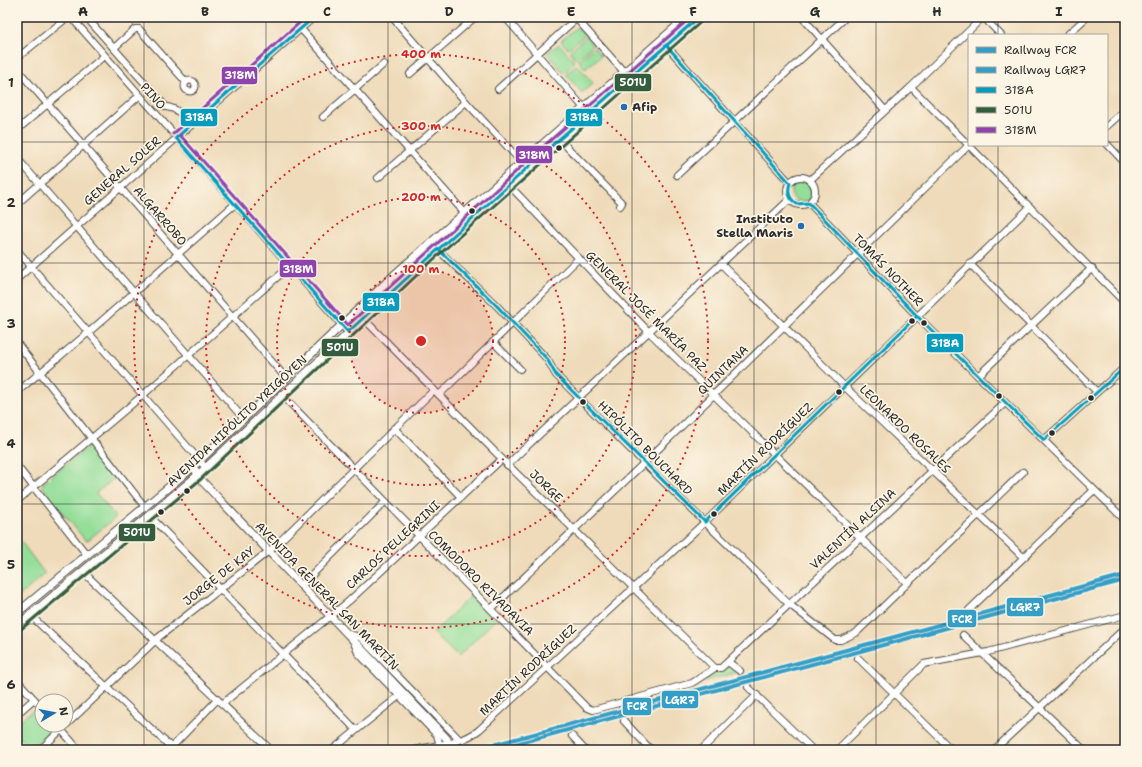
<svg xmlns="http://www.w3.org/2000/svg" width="1142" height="767" font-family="'Shantell Sans',sans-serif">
<rect width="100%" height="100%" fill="#fcf5e5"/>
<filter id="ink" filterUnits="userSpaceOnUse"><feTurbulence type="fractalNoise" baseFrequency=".025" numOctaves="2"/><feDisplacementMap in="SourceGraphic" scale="8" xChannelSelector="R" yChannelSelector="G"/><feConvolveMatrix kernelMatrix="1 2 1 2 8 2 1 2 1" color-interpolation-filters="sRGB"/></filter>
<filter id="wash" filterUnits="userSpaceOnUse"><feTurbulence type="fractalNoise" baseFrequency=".012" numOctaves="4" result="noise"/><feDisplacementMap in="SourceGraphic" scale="16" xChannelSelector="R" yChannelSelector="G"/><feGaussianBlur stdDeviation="0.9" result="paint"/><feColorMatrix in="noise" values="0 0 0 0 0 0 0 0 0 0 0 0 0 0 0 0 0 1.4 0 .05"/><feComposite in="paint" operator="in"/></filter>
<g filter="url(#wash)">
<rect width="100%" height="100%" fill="#efdbba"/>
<g fill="#93de99" stroke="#5f8462">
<polygon points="577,27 585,35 568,49 561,41"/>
<polygon points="586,37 593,45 577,60 570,51"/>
<polygon points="559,44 575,62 564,73 547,53"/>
<polygon points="594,47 601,56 585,69 579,61"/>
<polygon points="577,65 593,83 582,93 566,74"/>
<circle cx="802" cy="191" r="11"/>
<polygon points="89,446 91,447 115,478 96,493 116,517 88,540 85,540 42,487 43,483"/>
<polygon points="17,536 45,574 17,598"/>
<polygon points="472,595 496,619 458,657 433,633"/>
<polygon points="729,666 738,672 698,683"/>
<polygon points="34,709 42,718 42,725 49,725 52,729 30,749 17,734 17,723"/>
</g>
</g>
<g filter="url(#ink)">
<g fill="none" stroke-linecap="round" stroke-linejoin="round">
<polyline stroke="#c8b89d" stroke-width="7" stroke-dasharray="7 3.5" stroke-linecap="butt" points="447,739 458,750"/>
<g stroke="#484540" stroke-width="8">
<g id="minor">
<polyline points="71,17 348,332"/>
<path d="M 86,17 L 166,107 C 178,108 183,116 191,125"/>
<polyline points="392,17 466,102 528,169"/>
<polyline points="505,17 583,107"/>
<polyline points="575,17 624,72"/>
<polyline points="802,17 885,110"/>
<polyline points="983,17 1001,35"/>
<polyline points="1123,17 1125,19"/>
<polyline points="301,29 471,220"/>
<polyline points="1067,35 1087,17"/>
<polyline points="664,43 790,183"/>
<polyline points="114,48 135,29 139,29 186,82"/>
<polyline points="17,58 68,17"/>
<polyline points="17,69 286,378"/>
<polyline points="410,74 475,17"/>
<circle cx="190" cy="86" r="5.5"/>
<polyline points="911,87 1125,303"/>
<polyline points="498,89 577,18"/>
<polyline points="323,117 384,64"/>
<polyline points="1107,126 1125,110"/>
<polyline points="17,130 104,56"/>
<polyline points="1107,144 1125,163"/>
<polyline points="567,147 622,203 620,206"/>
<polyline points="17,158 243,418"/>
<polyline points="677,175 846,17"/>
<circle cx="801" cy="191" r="14"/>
<polyline points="378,178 466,102"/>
<polyline points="810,180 911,87 983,17"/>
<polyline points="509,185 650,333 907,583"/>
<polyline points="809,203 917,316 1125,520"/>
<polyline points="17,204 139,96"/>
<polyline points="431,243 497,306 547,359 556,375 644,463 789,604 835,640 841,640 856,633 1023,472"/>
<polyline points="17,250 206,468"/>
<polyline points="970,264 1097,392"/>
<polyline points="722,265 844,386 1023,557"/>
<polyline points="17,279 314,17"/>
<polyline points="363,318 503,460 715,668"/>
<polyline points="493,342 520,369"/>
<polyline points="17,343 145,507"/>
<polyline points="978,376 1092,268"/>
<polyline points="17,392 89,332 235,204"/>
<polyline points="281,394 586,707 593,710 692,683 715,668 721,668 1005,403"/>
<polyline points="439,395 579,258"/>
<polyline points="394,428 461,497"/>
<polyline points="1044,440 1125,367"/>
<polyline points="507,465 790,199"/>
<polyline points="17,466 87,555"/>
<polyline points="17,501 143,395 290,266"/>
<polyline points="150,516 356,730"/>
<polyline points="83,572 271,750"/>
<polyline points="301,586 385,502"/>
<polyline points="491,609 644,463 969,145"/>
<polyline points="969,610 1094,490"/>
<polyline points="30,615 174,750"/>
<polyline points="348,634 360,637 459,739"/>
<polyline points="963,635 1084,750"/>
<polyline points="353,640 358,653 437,735 440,746"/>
<polyline points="858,658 952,750"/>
<polyline points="728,662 740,671"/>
<polyline points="17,680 42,708"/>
<polyline points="748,687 813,750"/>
<polyline points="222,704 349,601 502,459"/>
<polyline points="17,714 34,699"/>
<polyline points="624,721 651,750"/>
<polyline points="57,725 79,750"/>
<polyline points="66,725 159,637 274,547 434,390"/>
<polyline points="572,736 585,750"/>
<polyline points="40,750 66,725"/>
<polyline points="169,750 217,700"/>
<polyline points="332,750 399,696"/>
<path d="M 414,750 C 437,744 460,745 479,730 L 705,522 L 1030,207"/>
<polyline points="701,750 757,695"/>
<polyline points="837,750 924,664 988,652 1125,615"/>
<polyline points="994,750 1125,628"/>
</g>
</g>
<g stroke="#484540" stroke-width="9">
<g id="major">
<polyline points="196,471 203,482 447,739"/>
<polyline points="17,613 194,466 394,275 687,17"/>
<polyline points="17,626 198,475 431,255 699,17"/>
</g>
</g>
<use href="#minor" stroke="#fff" stroke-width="6"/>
<use href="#major" stroke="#fff" stroke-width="7"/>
<g stroke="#fcf5e5" stroke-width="6">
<g id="bus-1">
<polyline points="314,17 176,138 348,332 548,149 699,17"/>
<path d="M 666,45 L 790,183 C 787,192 789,199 797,204 L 809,203 L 917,316 L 1044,440"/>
<polyline points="438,249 497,306 547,359 556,375 705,522 917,316"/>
<polyline points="1044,440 1125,367"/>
</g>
</g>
<g stroke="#fcf5e5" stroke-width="6">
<polyline id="bus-2" points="20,630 201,479 434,259 702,21"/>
</g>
<g stroke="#fcf5e5" stroke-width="6">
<g id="bus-3">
<polyline points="173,134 306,17"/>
<polyline points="180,135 348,325 545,145 691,17"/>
</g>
</g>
<use href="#bus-1" stroke="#049cbe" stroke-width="3"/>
<use href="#bus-2" stroke="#345d3d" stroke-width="3"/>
<use href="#bus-3" stroke="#8e44ad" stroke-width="3"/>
<g stroke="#fcf5e5" stroke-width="7">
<polyline id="rail-1" points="474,750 1125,575"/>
</g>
<g stroke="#fcf5e5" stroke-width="7">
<polyline id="rail-2" points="493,750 1125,580"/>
</g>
<use href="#rail-1" stroke="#359ec6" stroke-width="4"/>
<use href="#rail-2" stroke="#359ec6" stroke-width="4"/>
</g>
</g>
<path fill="none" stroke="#2b2b2b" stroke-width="1" stroke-opacity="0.55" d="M 144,17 L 144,750M 266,17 L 266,750M 388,17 L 388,750M 510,17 L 510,750M 632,17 L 632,750M 754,17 L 754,750M 876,17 L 876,750M 998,17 L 998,35M 17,142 L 969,142M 1107,142 L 1125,142M 998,145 L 998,750M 17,263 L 1125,263M 17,384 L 1125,384M 17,504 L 1125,504M 17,624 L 1125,624"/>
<circle cx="421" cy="341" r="72" fill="#d62828" fill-opacity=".12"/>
<g fill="none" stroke="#d62828" stroke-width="2" stroke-dasharray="2 4">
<circle cx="421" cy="341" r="72"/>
<circle cx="421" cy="341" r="144"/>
<circle cx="421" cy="341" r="215"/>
<circle cx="421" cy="341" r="287"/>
</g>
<g fill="#1f6fb2" stroke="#fcf5e5" stroke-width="1.5">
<circle cx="624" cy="107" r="4"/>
<circle cx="801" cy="226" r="4"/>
</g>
<g fill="#2b2b2b" stroke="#fcf5e5" stroke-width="1.5">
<circle cx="559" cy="148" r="3.5"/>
<circle cx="472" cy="211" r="3.5"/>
<circle cx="342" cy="318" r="3.5"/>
<circle cx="912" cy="321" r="3.5"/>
<circle cx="924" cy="323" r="3.5"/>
<circle cx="839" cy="392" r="3.5"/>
<circle cx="999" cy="396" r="3.5"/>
<circle cx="1091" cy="398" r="3.5"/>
<circle cx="583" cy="402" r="3.5"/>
<circle cx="1052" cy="433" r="3.5"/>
<circle cx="187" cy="491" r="3.5"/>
<circle cx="161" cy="512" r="3.5"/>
<circle cx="714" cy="514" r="3.5"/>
</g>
<g text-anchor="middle" stroke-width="3.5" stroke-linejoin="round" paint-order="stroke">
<g font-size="12" fill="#2b2b2b" stroke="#fcf5e5">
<text transform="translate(153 96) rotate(48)" y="4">PINO</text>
<text transform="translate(122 171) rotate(-41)" y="4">GENERAL SOLER</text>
<text transform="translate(160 216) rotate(49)" y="4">ALGARROBO</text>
<text transform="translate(888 270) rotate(46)" y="4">TOMÁS NOTHER</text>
<text transform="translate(646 311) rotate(45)" y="4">GENERAL JOSÉ MARÍA PAZ</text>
<text transform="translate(723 370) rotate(-44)" y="4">QUINTANA</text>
<text transform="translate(237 421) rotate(-43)" y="4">AVENIDA HIPÓLITO YRIGOYEN</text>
<text transform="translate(905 429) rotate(44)" y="4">LEONARDO ROSALES</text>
<text transform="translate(645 448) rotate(45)" y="4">HIPÓLITO BOUCHARD</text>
<text transform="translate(765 449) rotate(-44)" y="4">MARTÍN RODRÍGUEZ</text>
<text transform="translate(546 486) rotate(44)" y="4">JORGE</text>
<text transform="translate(853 529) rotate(-43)" y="4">VALENTÍN ALSINA</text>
<text transform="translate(393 545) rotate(-43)" y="4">CARLOS PELLEGRINI</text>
<text transform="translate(219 576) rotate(-38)" y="4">JORGE DE KAY</text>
<text transform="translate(481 583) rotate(45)" y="4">COMODORO RIVADAVIA</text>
<text transform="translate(327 596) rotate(46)" y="4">AVENIDA GENERAL SAN MARTÍN</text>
<text transform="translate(528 670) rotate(-43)" y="4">MARTÍN RODRÍGUEZ</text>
</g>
<g font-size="12" font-weight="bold" fill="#2b2b2b" stroke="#fcf5e5" text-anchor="start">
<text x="632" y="111">Afip</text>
<text x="793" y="223" text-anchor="end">Instituto<tspan x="793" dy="14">Stella Maris</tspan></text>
</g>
</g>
<circle cx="421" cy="341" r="6" fill="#d62828" stroke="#fcf5e5" stroke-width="2"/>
<g font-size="12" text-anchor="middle" font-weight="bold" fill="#d62828" stroke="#fcf5e5" stroke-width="3.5" stroke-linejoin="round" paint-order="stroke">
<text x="421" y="58">400 m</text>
<text x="421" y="130">300 m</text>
<text x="421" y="201">200 m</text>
<text x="421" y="273">100 m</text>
</g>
<g stroke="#fcf5e5" stroke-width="1.5">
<rect x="221" y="66" width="37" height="19" rx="4" fill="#8e44ad"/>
<rect x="614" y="73" width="38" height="19" rx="4" fill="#345d3d"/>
<rect x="565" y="108" width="38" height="19" rx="4" fill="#049cbe"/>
<rect x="180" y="108" width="38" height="19" rx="4" fill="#049cbe"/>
<rect x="515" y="145" width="38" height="19" rx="4" fill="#8e44ad"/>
<rect x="279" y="259" width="38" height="19" rx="4" fill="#8e44ad"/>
<rect x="362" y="292" width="38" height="20" rx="4" fill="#049cbe"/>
<rect x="926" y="333" width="38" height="20" rx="4" fill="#049cbe"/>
<rect x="321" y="338" width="38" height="19" rx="4" fill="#345d3d"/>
<rect x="118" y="523" width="38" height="19" rx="4" fill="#345d3d"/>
<rect x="1006" y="597" width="38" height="20" rx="4" fill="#359ec6"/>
<rect x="947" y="609" width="30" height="19" rx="4" fill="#359ec6"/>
<rect x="661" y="690" width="38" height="19" rx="4" fill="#359ec6"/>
<rect x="622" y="697" width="30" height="19" rx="4" fill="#359ec6"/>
</g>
<g font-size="11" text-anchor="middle" font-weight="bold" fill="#fff">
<text x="240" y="79">318M</text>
<text x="633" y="86">501U</text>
<text x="584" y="121">318A</text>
<text x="199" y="121">318A</text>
<text x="534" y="159">318M</text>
<text x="298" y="273">318M</text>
<text x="381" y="306">318A</text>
<text x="945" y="347">318A</text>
<text x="340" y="351">501U</text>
<text x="137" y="536">501U</text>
<text x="1025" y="611">LGR7</text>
<text x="962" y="623">FCR</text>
<text x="680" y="704">LGR7</text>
<text x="637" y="710">FCR</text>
</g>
<rect width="1142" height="767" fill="none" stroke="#fcf5e5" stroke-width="44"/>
<rect x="968" y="34" width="140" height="112" fill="#fcf5e5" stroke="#a8a49b"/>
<rect x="976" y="47" width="20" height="6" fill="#359ec6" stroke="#a8a49b"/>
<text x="1004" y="54" font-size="12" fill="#2b2b2b">Railway FCR</text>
<rect x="976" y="67" width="20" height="6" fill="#359ec6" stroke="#a8a49b"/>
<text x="1004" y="74" font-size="12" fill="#2b2b2b">Railway LGR7</text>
<rect x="976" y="87" width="20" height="6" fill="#049cbe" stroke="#a8a49b"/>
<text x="1004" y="94" font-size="12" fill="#2b2b2b">318A</text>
<rect x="976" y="107" width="20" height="6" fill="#345d3d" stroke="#a8a49b"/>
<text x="1004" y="114" font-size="12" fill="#2b2b2b">501U</text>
<rect x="976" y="127" width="20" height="6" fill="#8e44ad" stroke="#a8a49b"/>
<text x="1004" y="134" font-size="12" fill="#2b2b2b">318M</text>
<g transform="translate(54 713) rotate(80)"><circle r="19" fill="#fcf5e5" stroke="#a8a49b"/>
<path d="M0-3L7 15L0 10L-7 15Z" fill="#1f6fb2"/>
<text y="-6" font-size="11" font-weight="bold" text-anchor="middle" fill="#2b2b2b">N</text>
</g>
<rect x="22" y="22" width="1098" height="723" fill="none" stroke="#2b2b2b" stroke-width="1.5"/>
<g font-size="13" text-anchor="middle" font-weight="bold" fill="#2b2b2b">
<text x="83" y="16">A</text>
<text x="205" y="16">B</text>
<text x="327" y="16">C</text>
<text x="449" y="16">D</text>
<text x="571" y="16">E</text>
<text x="693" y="16">F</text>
<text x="815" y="16">G</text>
<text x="937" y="16">H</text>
<text x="1059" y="16">I</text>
<text x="11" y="87">1</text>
<text x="11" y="207">2</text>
<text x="11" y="328">3</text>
<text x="11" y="448">4</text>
<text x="11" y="569">5</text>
<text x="11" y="689">6</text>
</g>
</svg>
